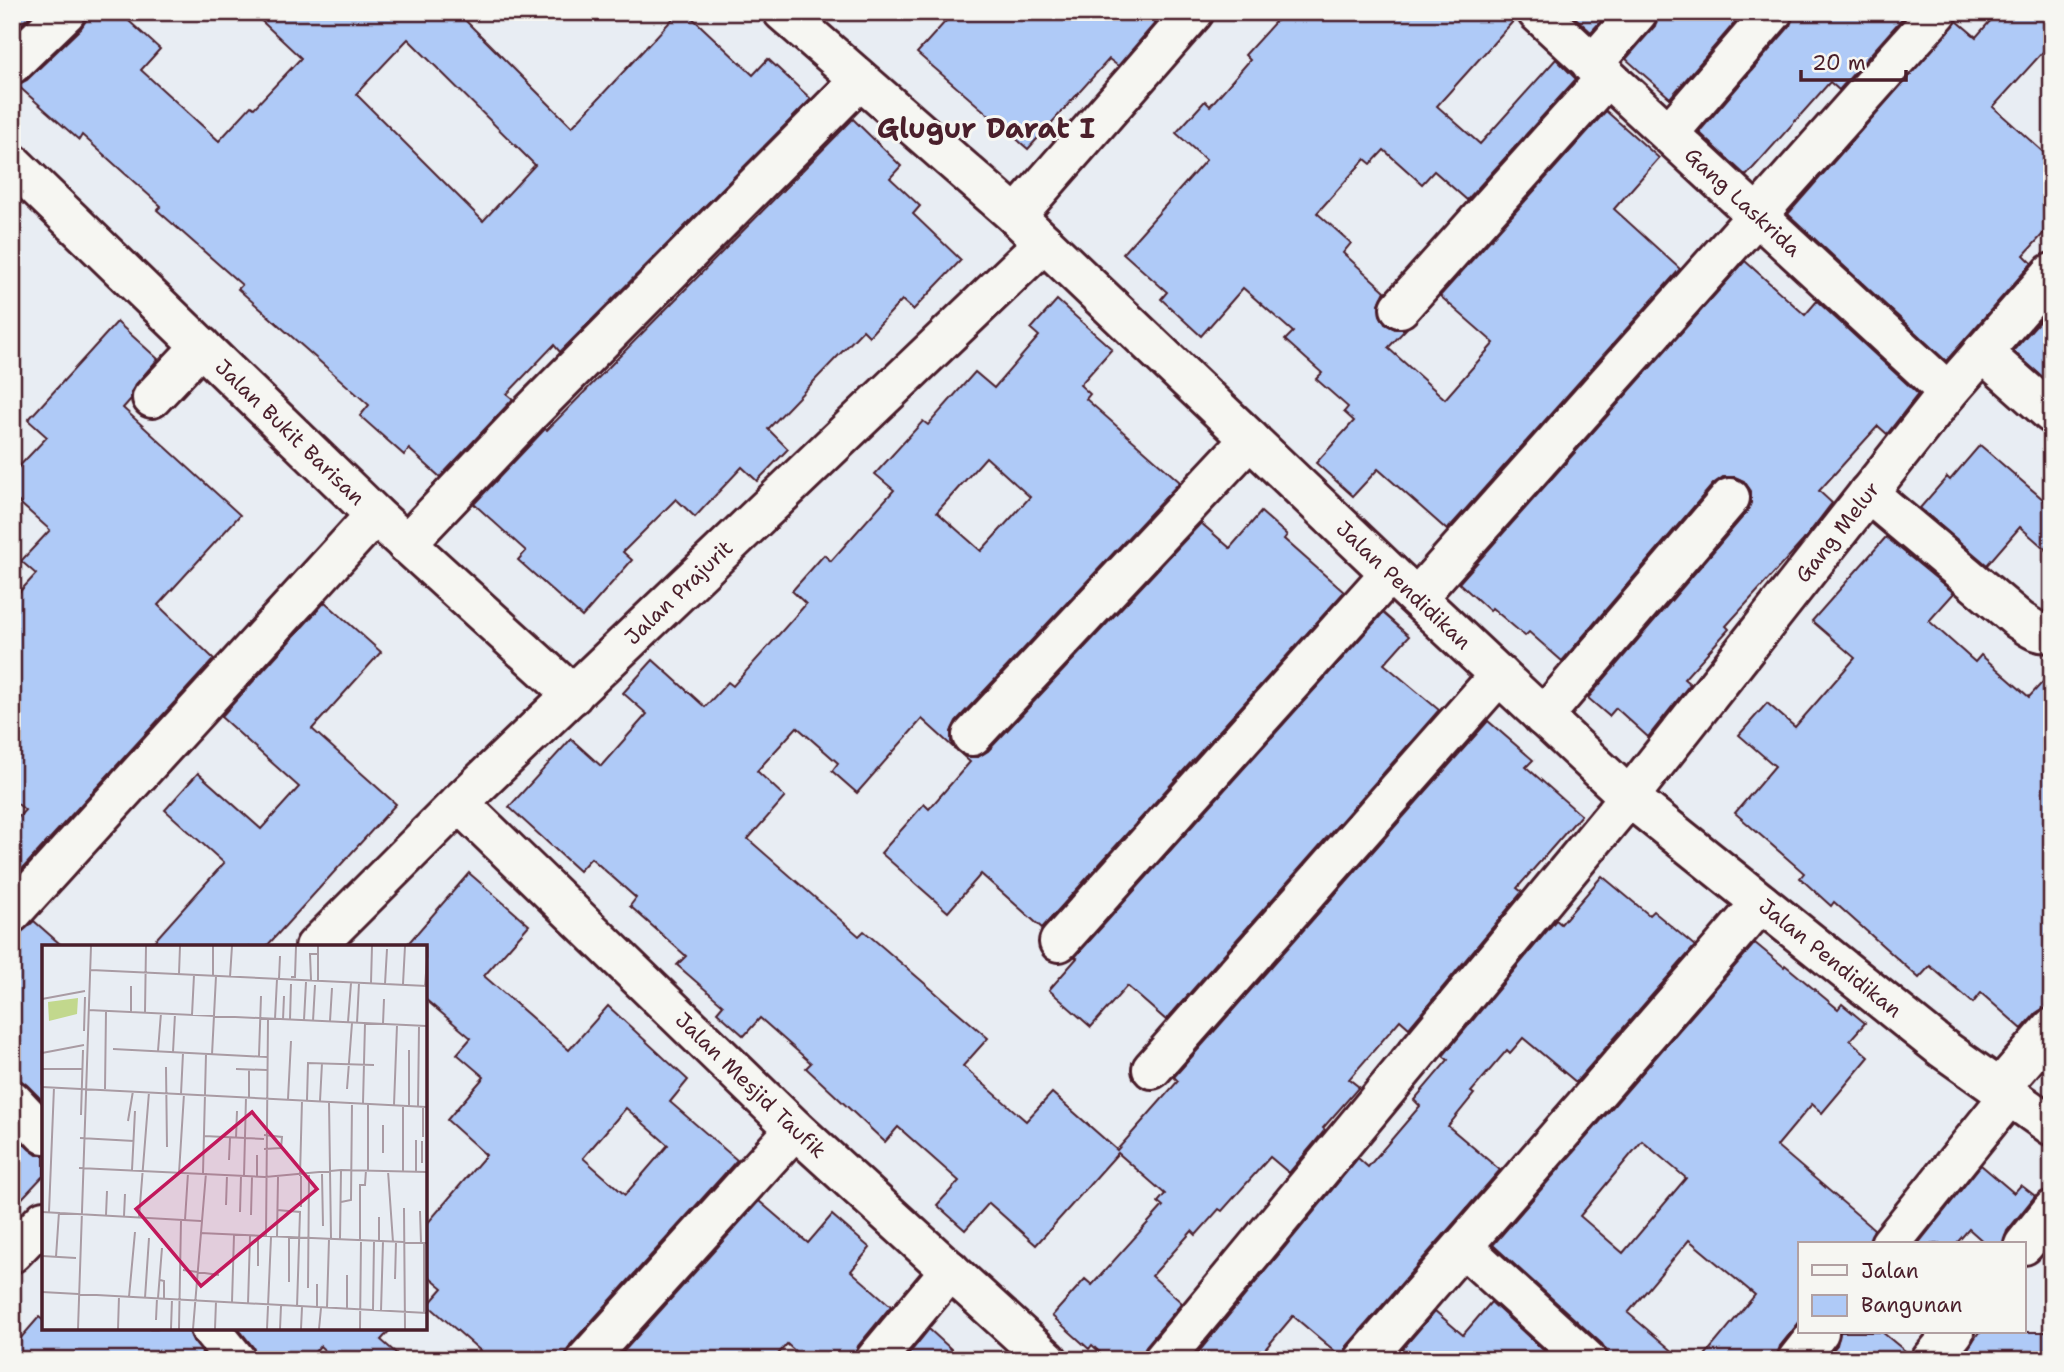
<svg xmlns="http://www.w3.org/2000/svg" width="2064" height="1372" font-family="'Shantell Sans',sans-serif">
<rect width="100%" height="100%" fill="#e8edf3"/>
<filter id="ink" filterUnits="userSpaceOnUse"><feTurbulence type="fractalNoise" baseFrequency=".0143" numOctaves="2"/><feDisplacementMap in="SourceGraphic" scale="14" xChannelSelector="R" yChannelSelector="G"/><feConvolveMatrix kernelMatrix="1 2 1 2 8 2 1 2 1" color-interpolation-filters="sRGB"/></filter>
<g filter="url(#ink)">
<g fill="#afcaf7" stroke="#4a1f2b" stroke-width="2" fill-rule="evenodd">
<polygon points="12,12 34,12 12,33"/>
<path d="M 87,12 L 119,12 L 160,49 L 141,70 L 219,141 L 251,106 L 254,108 L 301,58 L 252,12 L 457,12 L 572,127 L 679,12 L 686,12 L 753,75 L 768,59 L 811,99 L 560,352 L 554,345 L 507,394 L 513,399 L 440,477 L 409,449 L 404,455 L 360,416 L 369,405 L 238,289 L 242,285 L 157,210 L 161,206 L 82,135 L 79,140 L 17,85 L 27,80 L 81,28 L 87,19 ZM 408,39 L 535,165 L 483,221 L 356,94 Z"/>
<polygon points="954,12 1145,12 1156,22 1118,66 1109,59 1028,149 917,53"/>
<polygon points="1284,12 1516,12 1516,18 1437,106 1480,144 1556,59 1576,79 1467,200 1434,171 1422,184 1384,150 1371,164 1365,159 1317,213 1351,243 1343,253 1385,291 1379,304 1380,315 1385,324 1395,329 1406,329 1388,348 1445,399 1494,343 1440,296 1606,111 1659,158 1614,209 1680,269 1447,530 1378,469 1353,496 1316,463 1354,421 1344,412 1348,407 1316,379 1322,373 1285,340 1293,332 1243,288 1201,336 1161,299 1167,292 1123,253 1206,160 1176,133 1205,101 1210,106 1250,60 1245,55"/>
<polygon points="1569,12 1609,12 1591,32"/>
<polygon points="1659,12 1744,12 1670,98 1626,59 1655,26"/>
<polygon points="1794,12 1908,12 1839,90 1830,82 1746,176 1699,132 1790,26"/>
<polygon points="1998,12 2052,12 2052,42 1993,107 2052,160 2052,224 2024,255 2032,263 1946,361 1788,214 1957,21 1976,37"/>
<polygon points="853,119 901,166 890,178 920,206 913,214 961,260 913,310 902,300 869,336 863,330 768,429 788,449 757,481 742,467 695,517 676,499 623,552 632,560 582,617 518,560 526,551 474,504 545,429 547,430"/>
<polygon points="1745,261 1805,315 1817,301 1918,394 1887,434 1878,426 1819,491 1832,503 1802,542 1726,626 1729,629 1684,679 1690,684 1648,737 1616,708 1609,716 1588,698 1747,512 1751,503 1751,491 1744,481 1735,477 1723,477 1713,484 1562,661 1529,632 1525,636 1492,608 1490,611 1459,583"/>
<path d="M 1057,300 L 1112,349 L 1080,385 L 1090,394 L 1086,399 L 1180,482 L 956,721 L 951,732 L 951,742 L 955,749 L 922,719 L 857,793 L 832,771 L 838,763 L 797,727 L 757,771 L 785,797 L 748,839 L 859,936 L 864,931 L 988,1038 L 963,1066 L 1026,1121 L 1052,1093 L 1117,1150 L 1178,1081 L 1174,1077 L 1488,721 L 1533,760 L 1526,767 L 1581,815 L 1517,888 L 1522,892 L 1409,1028 L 1400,1020 L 1349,1079 L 1359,1087 L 1323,1128 L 1325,1130 L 1289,1173 L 1270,1157 L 1222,1211 L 1219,1209 L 1196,1235 L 1192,1231 L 1152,1276 L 1182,1303 L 1146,1346 L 1142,1360 L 1108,1360 L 1092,1345 L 1089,1349 L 1052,1316 L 1085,1279 L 1092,1285 L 1163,1206 L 1158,1202 L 1165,1194 L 1118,1153 L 1036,1245 L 989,1203 L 965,1230 L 937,1205 L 959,1181 L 898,1127 L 885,1142 L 806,1068 L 811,1063 L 760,1018 L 744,1036 L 717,1012 L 723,1005 L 677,965 L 686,956 L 630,906 L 636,898 L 591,858 L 579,871 L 509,807 L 571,739 L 601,766 L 647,714 L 623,693 L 653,660 L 705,707 L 728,682 L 733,686 L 806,604 L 792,591 L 824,555 L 831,561 L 894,490 L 875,474 L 923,421 L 928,425 L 975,372 L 994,388 L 1039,336 L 1031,329 ZM 986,457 L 1030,497 L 981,551 L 937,512 Z"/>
<polygon points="2052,307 2052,385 2013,351"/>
<polygon points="117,322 158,359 136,384 131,392 131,399 123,408 240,515 158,605 214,659 12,880 12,824 25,810 12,799 12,600 36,574 21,561 50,530 12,496 12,474 47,437 28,420"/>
<polygon points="1980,445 2052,507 2052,555 2020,527 1987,565 1920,508 1947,477 1950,480"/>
<polygon points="1261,512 1287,535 1284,539 1344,592 1042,928 981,874 948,912 881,853 924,804 929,809 970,762 961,754 968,757 978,757 988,751 1201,523 1230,548"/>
<polygon points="1886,537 1954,593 1929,621 1975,662 1981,655 2029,697 2052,672 2052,1007 2044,1008 2036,1013 2022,1029 1981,993 1973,1003 1930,966 1919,978 1834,902 1831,906 1800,878 1804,873 1735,813 1775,766 1739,735 1767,703 1795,727 1855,658 1812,621"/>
<polygon points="325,602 381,652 312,729 396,804 266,947 149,947 224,863 165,810 198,773 261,829 299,787 221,717"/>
<polygon points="1383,613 1409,636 1384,664 1439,710 1166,1020 1127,986 1091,1027 1049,990 1077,958 1075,957"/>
<path d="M 469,873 L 529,925 L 484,976 L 569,1050 L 608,1006 L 688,1080 L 670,1102 L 737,1160 L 570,1345 L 565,1360 L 491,1360 L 428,1305 L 443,1288 L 425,1273 L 425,1226 L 486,1155 L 447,1120 L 484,1077 L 457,1054 L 471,1038 L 425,999 L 425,947 L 405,947 ZM 626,1108 L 668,1145 L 625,1195 L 583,1158 Z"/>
<polygon points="1602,876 1649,915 1653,911 1695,946 1576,1082 1523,1038 1510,1053 1507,1050 1471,1092 1474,1094 1448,1126 1500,1170 1347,1346 1343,1358 1293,1316 1256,1360 1192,1360 1358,1158 1368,1167 1420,1106 1414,1100 1448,1060 1443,1056 1556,920 1561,924"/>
<polygon points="34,921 60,944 58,947 44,947 44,1102 27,1085 19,1079 12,1079 12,934 19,934"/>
<path d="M 1755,943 L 1784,967 L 1785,965 L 1838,1009 L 1842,1004 L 1865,1023 L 1850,1040 L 1869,1057 L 1822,1113 L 1812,1104 L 1777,1146 L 1874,1229 L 1869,1244 L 1800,1244 L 1800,1321 L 1780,1346 L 1776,1360 L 1701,1360 L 1755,1295 L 1689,1240 L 1628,1313 L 1683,1360 L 1608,1360 L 1608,1353 L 1602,1344 L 1493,1245 ZM 1642,1141 L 1686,1178 L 1623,1253 L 1580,1216 Z"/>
<polygon points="12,1132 29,1149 37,1155 44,1155 44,1175 12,1209"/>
<polygon points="1981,1165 2014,1193 2021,1185 2035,1196 2007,1231 2003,1244 1986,1244 1969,1229 1956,1244 1918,1244"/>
<polygon points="759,1201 808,1243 832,1215 870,1248 851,1271 891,1306 858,1346 854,1360 805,1360 787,1344 773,1360 616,1360"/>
<polygon points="1491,1302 1554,1360 1393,1360 1435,1311 1463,1335"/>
<polygon points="39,1317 44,1321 44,1328 189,1328 193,1341 208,1360 12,1360 12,1348"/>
<polygon points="238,1328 392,1328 381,1340 404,1360 335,1360 320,1346 308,1360 257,1360 253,1347"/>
<polygon points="929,1329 963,1360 904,1360"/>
<polygon points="1840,1332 1882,1332 1910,1355 1910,1360 1825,1360 1837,1345"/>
<polygon points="1979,1332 2052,1332 2052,1360 1960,1360"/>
</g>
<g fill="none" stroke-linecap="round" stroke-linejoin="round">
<g stroke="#4a1f2b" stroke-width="44">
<g id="minor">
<path id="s1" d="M 783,12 L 1016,216 L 1390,573 L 1629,797 L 1942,1048 L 2052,1126"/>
<path id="s2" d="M 1537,12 L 1948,392"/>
<polyline points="12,64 66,12"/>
<polyline points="1592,65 1638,12"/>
<polyline points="1669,133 1773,12"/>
<path id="s3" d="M 12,163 L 375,515 L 573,695"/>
<polyline points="1016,216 1194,12"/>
<polyline points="1400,308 1606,78"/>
<polyline points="1982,352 2052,414"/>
<polyline points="152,398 201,346"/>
<path d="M 1868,493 L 2019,620 C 2030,627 2038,635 2052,632"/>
<polyline points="406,544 528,415 860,80"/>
<polyline points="1417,597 1938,12"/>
<polyline points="1543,717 1730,498"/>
<polyline points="972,736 1250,439"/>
<path id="s4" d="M 459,803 L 795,1129 L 1048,1360"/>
<polyline points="12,913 375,515"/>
<polyline points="1059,942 1390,573"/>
<path id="s5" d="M 315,947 L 459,803 L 1044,243"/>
<polyline points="1152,1069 1499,675"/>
<polyline points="1999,1089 2052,1028"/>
<polyline points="12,1100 44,1134"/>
<polyline points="1890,1244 2009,1096"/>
<polyline points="2024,1245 2052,1210"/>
<polyline points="1463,1247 1587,1360"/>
<polyline points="12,1253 44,1220"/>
<polyline points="210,1328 236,1360"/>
<polyline points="586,1360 795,1129"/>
<polyline points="875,1360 950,1270"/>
<path id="s6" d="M 1163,1360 L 1629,797 L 1948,392 L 2052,273"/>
<polyline points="1364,1360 1761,903"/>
<polyline points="1797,1360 1819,1332"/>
<polyline points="1931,1360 1954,1332"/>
</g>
</g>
<use href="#minor" stroke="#f6f6f2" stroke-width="38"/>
</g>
</g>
<g text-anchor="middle" stroke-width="6" stroke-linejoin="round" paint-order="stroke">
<g font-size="21" fill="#4a1f2b" stroke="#f6f6f2">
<text dy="7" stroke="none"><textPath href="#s2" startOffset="280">Gang Laskrida</textPath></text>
<text dy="7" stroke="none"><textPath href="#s3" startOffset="387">Jalan Bukit Barisan</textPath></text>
<text dy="7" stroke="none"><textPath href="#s6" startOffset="1068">Gang Melur</textPath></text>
<text dy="7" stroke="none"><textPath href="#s1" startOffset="845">Jalan Pendidikan</textPath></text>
<text dy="7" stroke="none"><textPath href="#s5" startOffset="508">Jalan Prajurit</textPath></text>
<text dy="7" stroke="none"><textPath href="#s1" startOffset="1412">Jalan Pendidikan</textPath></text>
<text dy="7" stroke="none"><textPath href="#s4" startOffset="406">Jalan Mesjid Taufik</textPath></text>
</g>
<g font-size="28" font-weight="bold" fill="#4a1f2b" stroke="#f6f6f2">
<text x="986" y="138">Glugur Darat I</text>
</g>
</g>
<g transform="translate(42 945)">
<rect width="385" height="385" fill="#e8edf3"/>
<path d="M 36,53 L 35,69 L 7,76 L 6,57 Z" fill="#c2d88d"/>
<path fill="none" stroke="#a99ba3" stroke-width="2" d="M 171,1 L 171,31M 276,1 L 276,35M 49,25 L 385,41M 137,29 L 138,1M 188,32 L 190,1M 249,32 L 253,32 L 254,1M 237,34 L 238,11M 269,35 L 268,9 L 276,9M 329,38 L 330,1M 343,39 L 345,4M 361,39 L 363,1M 383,41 L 385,15M 0,54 L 43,46M 46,65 L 385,81M 89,67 L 89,41M 103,67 L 104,1M 150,70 L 152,30M 233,74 L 235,34M 241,75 L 242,51M 248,75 L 249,39M 262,75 L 264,37M 271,76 L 273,40M 288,76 L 290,43M 306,77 L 309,38M 315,78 L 317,38M 341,79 L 342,54M 42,86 L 43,52M 71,104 L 225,112M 116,106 L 119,68M 131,107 L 133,69M 0,108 L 42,100M 170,110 L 174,31M 217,111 L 219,51M 124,122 L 125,202M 0,124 L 40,124M 194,124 L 225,125M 0,142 L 385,162M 63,144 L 64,66M 305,144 L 310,78M 139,149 L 141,108M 207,152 L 207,124M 246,154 L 249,96M 265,155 L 266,118 L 332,120M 278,156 L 280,118M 287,156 L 289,294M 321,158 L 323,78M 352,160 L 355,80M 367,161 L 367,105M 376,161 L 377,81M 381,161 L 381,192M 39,170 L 41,105M 86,176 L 91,146M 341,180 L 341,208M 222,190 L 240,192 L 239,203 L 222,204M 162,191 L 222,194M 38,193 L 92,196M 194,193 L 195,166M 187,215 L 188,193M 380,218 L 380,196M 37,223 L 223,232 L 299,225 L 385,227M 90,225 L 93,166M 326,225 L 326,159M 346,226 L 351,297M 361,226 L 361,160M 374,227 L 374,195M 137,228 L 142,149M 161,228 L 164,109M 280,229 L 281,281M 202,231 L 204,152M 258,231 L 260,155M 259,231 L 259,262M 215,232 L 215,210M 299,257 L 309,255 L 310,158M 184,260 L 185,230M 362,263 L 363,384M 235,265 L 258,267 L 255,362M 378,266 L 379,298M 0,267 L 159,276M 7,267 L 12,142M 198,267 L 199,231M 64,270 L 65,246M 209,270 L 210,231M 82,271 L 83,249M 97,272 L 107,147M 143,275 L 146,228M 158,288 L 385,298M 224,291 L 226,74M 235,292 L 236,232M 298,294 L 299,225M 318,295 L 318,240 L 323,240 L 324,225M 337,296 L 337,272M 0,311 L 34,313M 14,312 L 17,267M 216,321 L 216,291M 141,325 L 177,330M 353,334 L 354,297M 118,335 L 122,336 L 122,354M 247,337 L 247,292M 266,343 L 267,230M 0,347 L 385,368M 87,352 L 93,287M 103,353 L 107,293M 116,353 L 120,303M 190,357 L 192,290M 206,359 L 208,291M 275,363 L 275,339M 285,363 L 287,294M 305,364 L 305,330M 331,365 L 332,296M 339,366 L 341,296M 382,367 L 382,298M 114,375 L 115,353M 36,384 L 49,1M 76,384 L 77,351M 129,384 L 130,354M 137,384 L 139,275M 151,384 L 164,228M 173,384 L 174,356M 225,384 L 229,292M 238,384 L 239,361M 259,384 L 260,362M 277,384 L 279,363M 318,384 L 319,295"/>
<path fill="#c2185b" fill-opacity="0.15" stroke="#c2185b" stroke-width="3.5" d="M 210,167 L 275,244 L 159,341 L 94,264 Z"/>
<rect width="385" height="385" fill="none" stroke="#4a1f2b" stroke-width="3.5"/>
</g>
<rect width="2064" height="1372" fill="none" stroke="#f6f6f2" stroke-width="42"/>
<rect x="21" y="21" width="2022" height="1330" fill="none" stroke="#4a1f2b" stroke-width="2.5" filter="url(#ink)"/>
<rect x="1798" y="1242" width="228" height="91" fill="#f6f6f2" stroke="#b1a0a2" stroke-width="2"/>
<rect x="1812" y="1265" width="35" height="10" fill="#f6f6f2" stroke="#b1a0a2" stroke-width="2"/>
<text x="1861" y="1278" font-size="21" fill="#4a1f2b">Jalan</text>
<rect x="1812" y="1295" width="35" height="21" fill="#afcaf7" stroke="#b1a0a2" stroke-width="2"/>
<text x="1861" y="1312" font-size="21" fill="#4a1f2b">Bangunan</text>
<path d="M1801 70v10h105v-10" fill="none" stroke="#4a1f2b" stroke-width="3.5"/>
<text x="1812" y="70" font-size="21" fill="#4a1f2b" stroke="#f6f6f2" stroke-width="5" paint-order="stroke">20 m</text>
</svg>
